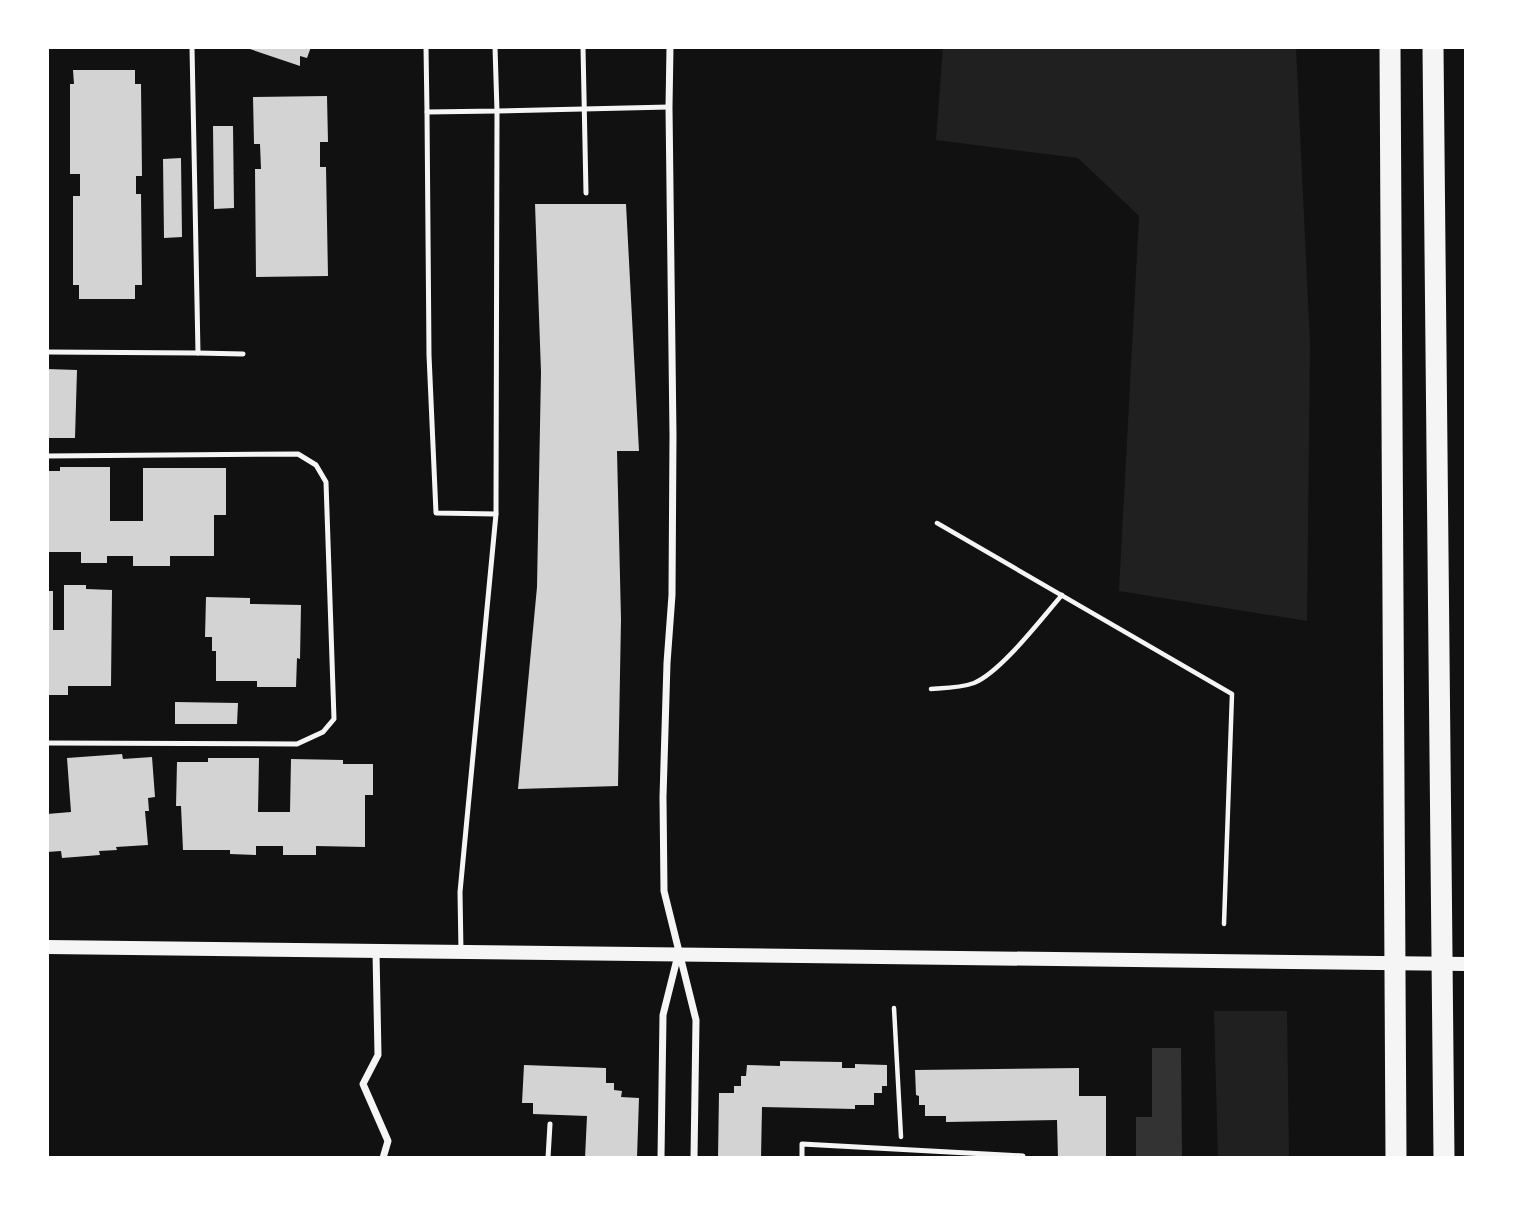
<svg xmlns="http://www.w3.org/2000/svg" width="1513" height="1205" font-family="Rubik,sans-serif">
<rect width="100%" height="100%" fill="#111"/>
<g fill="#202020">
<polygon points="943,47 1296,47 1310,344 1307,621 1119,591 1139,216 1078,158 936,140"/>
<polygon points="1214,1011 1287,1011 1289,1158 1218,1158"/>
</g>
<polygon fill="#333" points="1152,1048 1181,1048 1182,1158 1136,1158 1136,1117 1152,1117"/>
<g fill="#d3d3d3">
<polygon points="244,47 311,47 307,58 300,56 300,66"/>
<polygon points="73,70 135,70 135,84 141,84 142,176 136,176 136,194 141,194 142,285 135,285 135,299 79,299 79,285 73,285 73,196 80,196 80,174 70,174 70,84 74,84"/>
<polygon points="327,96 328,142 320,142 320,167 326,167 328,276 256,277 255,169 261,169 260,144 254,144 253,97"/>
<polygon points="213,126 233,126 234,208 214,209"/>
<polygon points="181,158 182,237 164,238 163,159"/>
<polygon points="535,204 626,204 639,451 617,451 621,619 618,786 518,789 537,587 541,372"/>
<polygon points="47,369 77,370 75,438 47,438"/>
<polygon points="60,467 110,467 110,521 143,521 143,468 226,468 226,515 214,515 214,556 170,556 170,566 133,566 133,556 107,556 107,563 81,563 81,552 47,552 47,471 60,471"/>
<polygon points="64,585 86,585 86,589 112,590 111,686 68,686 68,695 47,695 47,591 53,591 53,630 64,630"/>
<polygon points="206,597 250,598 250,604 301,605 300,659 297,658 296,687 257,687 257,681 216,681 216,651 212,651 212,637 205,637"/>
<polygon points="175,702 238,703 237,724 175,724"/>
<polygon points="122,754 123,759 152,757 155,797 148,798 149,811 145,811 148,845 116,847 117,850 99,851 100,855 62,858 61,851 47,852 47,814 71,812 67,758"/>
<polygon points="208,758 259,758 258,812 290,812 291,759 343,760 343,764 373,764 373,795 365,795 365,847 316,846 316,855 283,855 283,846 256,846 256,855 230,854 230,850 183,850 181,806 176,806 177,762 208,762"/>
<polygon points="780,1061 842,1062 842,1068 855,1068 855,1064 887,1065 887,1086 882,1086 882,1093 874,1093 874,1105 855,1105 855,1109 762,1107 761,1158 718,1158 719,1093 734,1093 734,1086 741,1086 741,1076 746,1076 747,1065 780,1066"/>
<polygon points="524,1065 606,1068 606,1083 614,1083 614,1090 622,1091 621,1097 639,1098 637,1158 585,1158 587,1116 533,1114 533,1103 522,1103"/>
<polygon points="1079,1068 1079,1096 1106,1096 1106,1158 1058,1158 1057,1120 946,1122 946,1116 925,1116 925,1105 919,1105 919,1096 916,1095 915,1070"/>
</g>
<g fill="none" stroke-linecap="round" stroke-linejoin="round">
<g stroke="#f5f5f5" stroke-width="4.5">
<polyline points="937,523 1232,694 1224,924"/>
<path d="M 931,689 C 946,688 960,688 974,683 C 1001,672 1042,618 1062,595"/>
<polyline points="894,1008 901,1137"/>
</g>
<g stroke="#f5f5f5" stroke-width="5">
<polyline points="426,47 427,112"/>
<polyline points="495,47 497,111 427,112 429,355 436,513 496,514"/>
<polyline points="583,47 586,193"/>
<polyline points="47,352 198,353 192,47"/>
<polyline points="198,353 243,354"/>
<polyline points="47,456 298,454 316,465 326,482 334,719 323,732 297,744 47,743"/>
<polyline points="461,952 460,892 496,514 497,111 669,107"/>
<polyline points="548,1158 550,1124"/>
<polyline points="802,1158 802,1144 1023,1156 1023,1158"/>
</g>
<g stroke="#f5f5f5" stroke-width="7">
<polyline points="670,47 669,107 673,435 672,595 667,663 663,797 664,891 696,1020 694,1158"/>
<polyline points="376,952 378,1055 363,1084 388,1141 383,1158"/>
<polyline points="661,1158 663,1015 678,955"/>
</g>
<polyline stroke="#f5f5f5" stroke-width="14" points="47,947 1466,964"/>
<g stroke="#f5f5f5" stroke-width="21">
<polyline points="1390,47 1396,1158"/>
<polyline points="1433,47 1444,1158"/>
</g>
</g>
<rect width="1513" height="1205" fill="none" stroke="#ffffff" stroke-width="98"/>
</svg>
